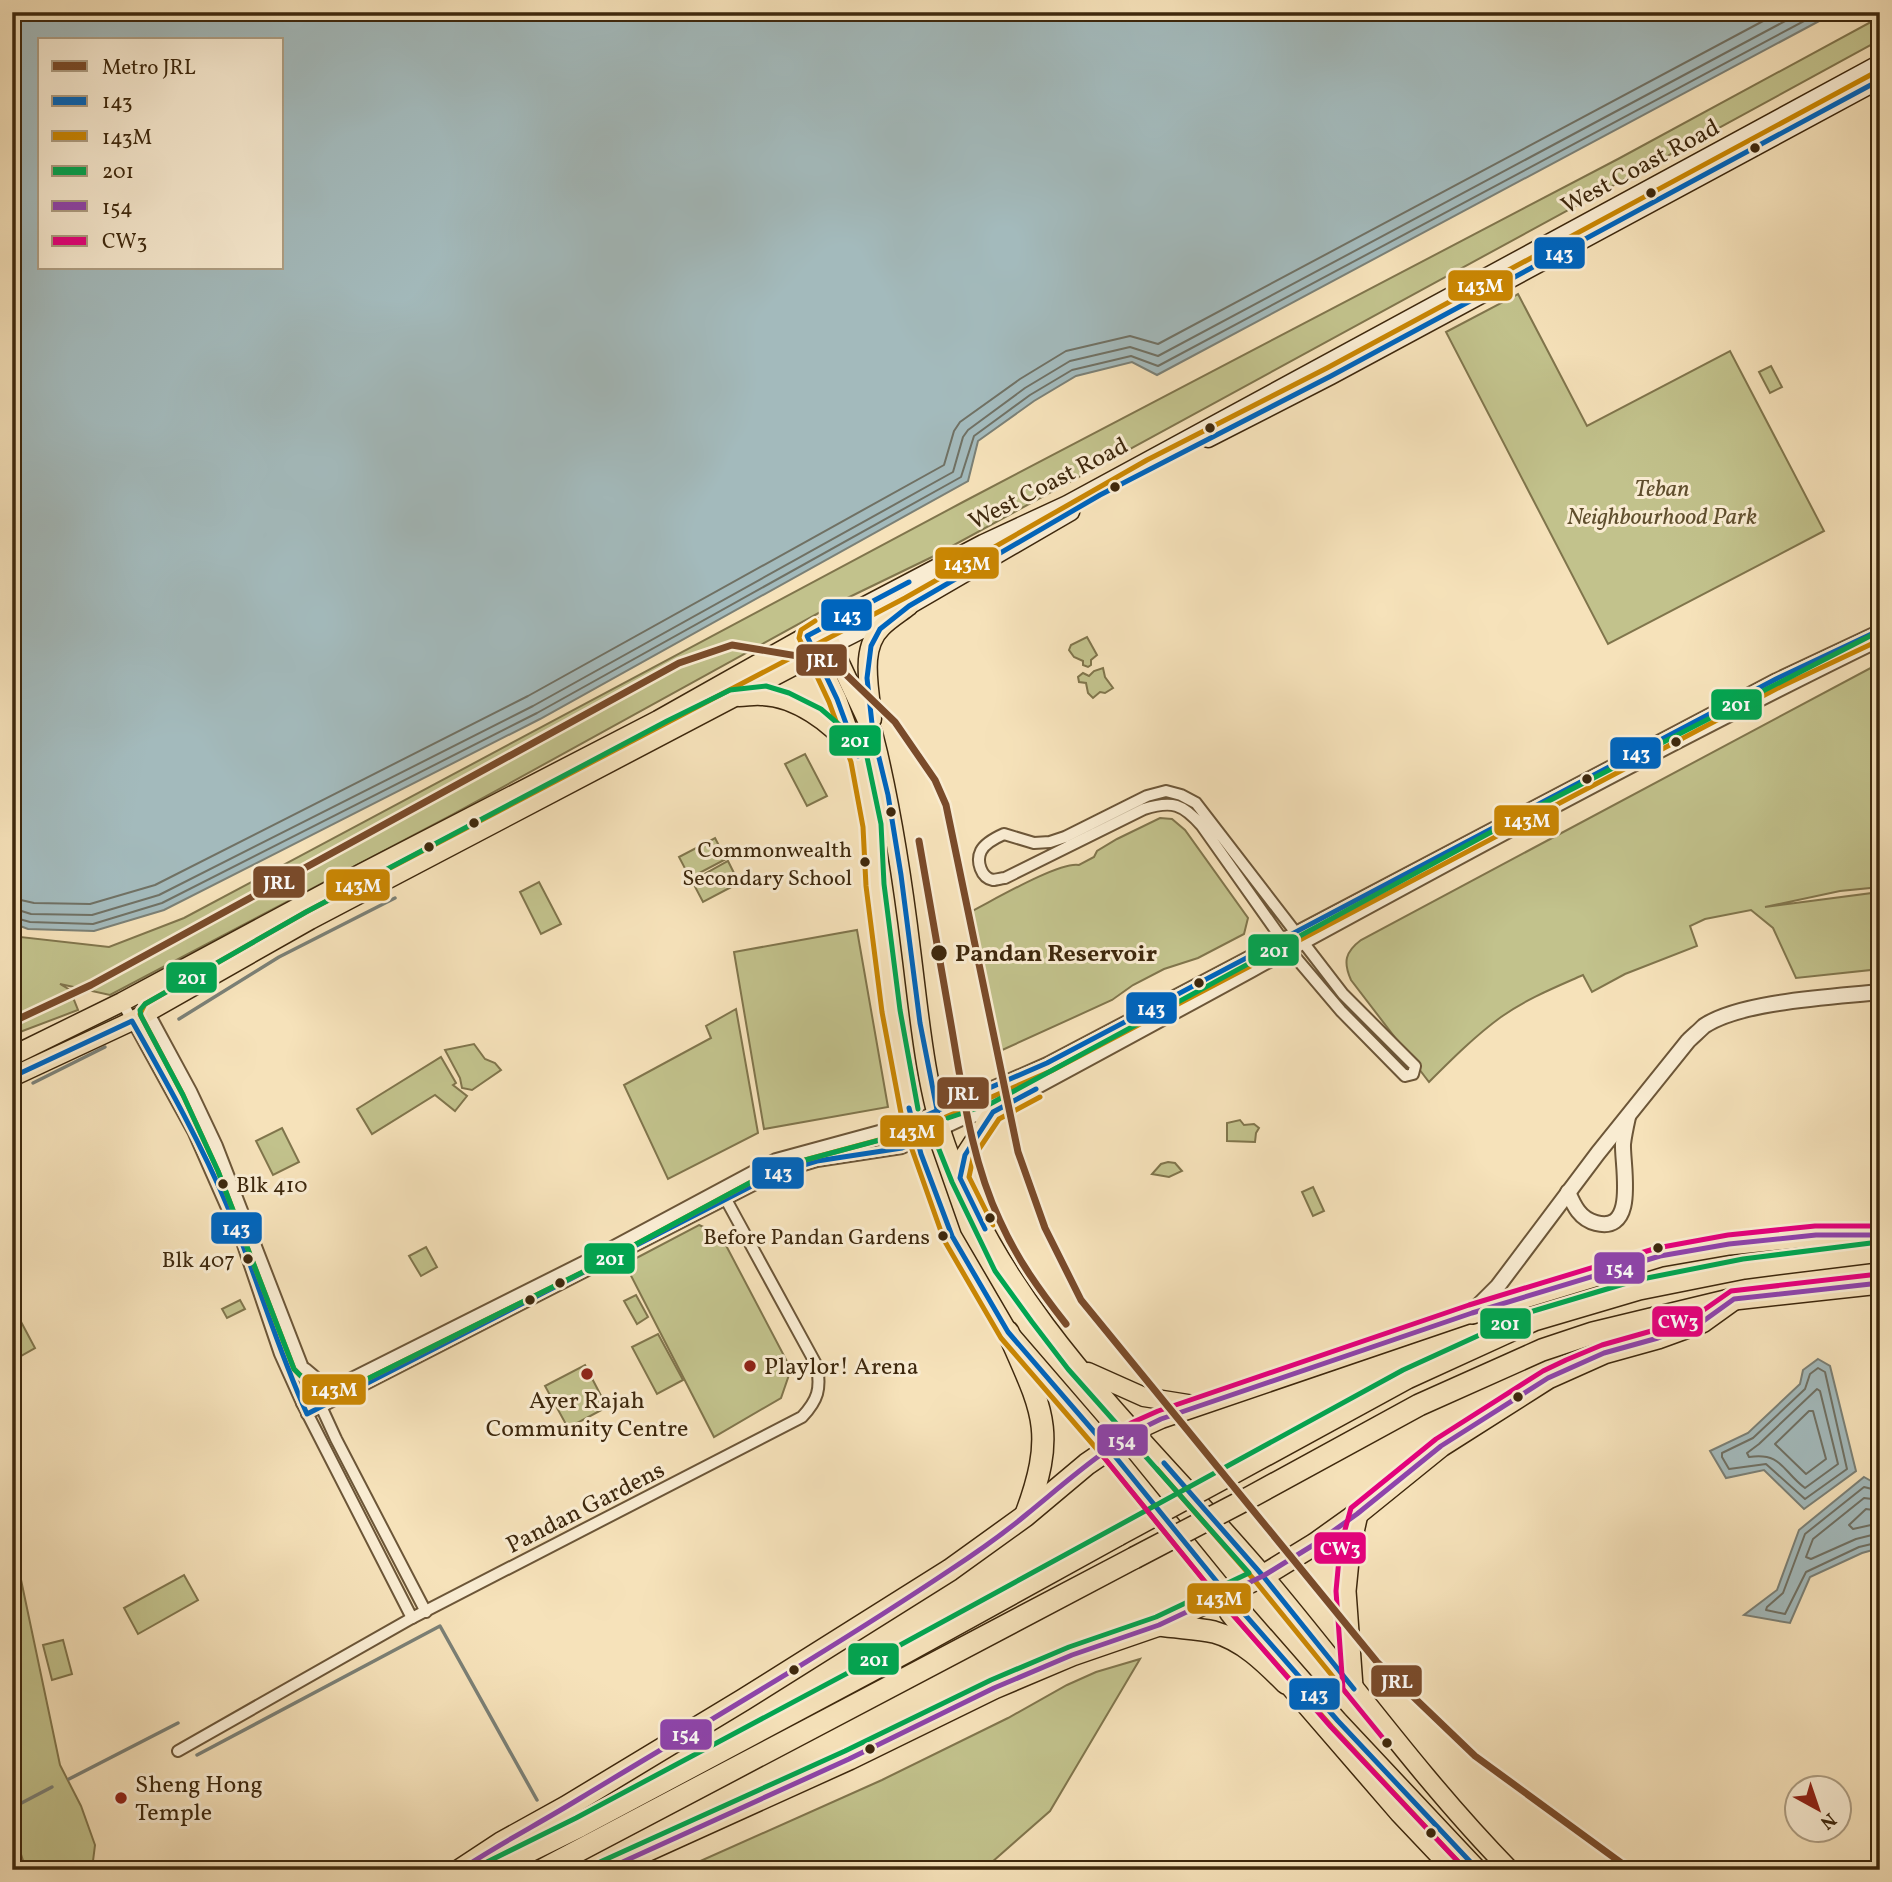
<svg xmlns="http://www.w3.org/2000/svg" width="1892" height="1882" font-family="Vollkorn,serif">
<rect width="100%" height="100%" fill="#f6e2ba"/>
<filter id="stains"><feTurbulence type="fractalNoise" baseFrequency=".00286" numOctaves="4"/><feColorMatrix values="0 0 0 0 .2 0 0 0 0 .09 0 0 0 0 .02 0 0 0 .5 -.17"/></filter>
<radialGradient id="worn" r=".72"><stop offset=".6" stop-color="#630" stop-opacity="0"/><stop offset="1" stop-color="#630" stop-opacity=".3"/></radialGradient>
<g fill="#c2c28c" stroke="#80754c" stroke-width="2">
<polygon points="1880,17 1880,40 932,557 835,604 452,815 110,995 60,984 70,990 78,1010 12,1035 12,936 109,947 184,918 963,502 1618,159"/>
<polygon points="1518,294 1587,426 1730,351 1824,531 1608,644 1446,332"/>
<polygon points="1771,366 1782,387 1770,393 1759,372"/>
<polygon points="1087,637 1097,655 1091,660 1091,665 1088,667 1083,665 1083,661 1074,657 1069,650 1071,645"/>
<path d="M 1880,663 L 1880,887 L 1840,891 L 1765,907 L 1880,892 L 1880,969 L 1796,978 L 1773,928 L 1751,910 L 1705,919 L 1690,926 L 1697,946 L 1625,974 L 1592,992 L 1583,975 C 1556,987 1526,999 1501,1017 C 1475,1036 1452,1059 1429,1082 L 1351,980 C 1343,962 1345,952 1361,940 Z"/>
<polygon points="1103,668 1105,677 1113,688 1105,693 1100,692 1093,698 1088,693 1086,683 1079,682 1078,677 1083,673 1089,676 1094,671"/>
<polygon points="805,754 827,796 807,806 785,764"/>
<path d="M 1160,818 L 1172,819 L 1185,830 L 1248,918 L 1244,934 L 1198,958 L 1164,969 L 1133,985 L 1112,1000 L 1000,1051 L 972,911 C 992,901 1060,861 1079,865 L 1094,857 L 1097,851 L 1117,839 Z"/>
<polygon points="715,838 726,859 690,878 679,857"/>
<polygon points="728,861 739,883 703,902 692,881"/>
<polygon points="539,882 561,924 541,934 520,892"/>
<polygon points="857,930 888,1107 764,1129 734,952"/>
<polygon points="736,1009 758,1133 668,1179 624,1085 711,1038 706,1026"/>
<polygon points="474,1044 485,1059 495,1063 501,1070 472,1090 462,1088 460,1078 445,1050"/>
<polygon points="441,1057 456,1083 453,1085 467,1096 455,1111 435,1095 372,1134 357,1109"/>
<polygon points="1240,1120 1244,1125 1254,1124 1259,1128 1256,1133 1255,1142 1227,1141 1227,1123"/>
<polygon points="282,1128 299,1162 273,1175 256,1141"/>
<polygon points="1168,1162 1175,1163 1182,1171 1169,1177 1152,1174 1161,1164"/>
<polygon points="1313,1187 1324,1211 1313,1216 1302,1192"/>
<polygon points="699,1225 720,1234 791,1369 781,1398 714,1437 625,1264"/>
<polygon points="426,1247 437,1267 421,1276 409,1256"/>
<polygon points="636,1295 648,1317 637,1324 624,1301"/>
<polygon points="240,1300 245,1309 227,1318 222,1309"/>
<polygon points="19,1318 35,1348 12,1361 12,1322"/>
<polygon points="658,1334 683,1380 657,1394 632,1347"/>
<polygon points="585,1365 607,1407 568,1428 545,1386"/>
<polygon points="12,1537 60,1765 81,1806 95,1845 93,1861 97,1870 26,1870 12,1826"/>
<polygon points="184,1575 198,1600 138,1634 124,1608"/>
<polygon points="63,1640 72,1674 52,1680 43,1645"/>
<polygon points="1140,1659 1050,1811 983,1870 673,1870 687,1867 882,1780 1008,1718 1067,1685 1096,1672"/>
</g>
<g fill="#a3babc" stroke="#7b8076" stroke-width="2" fill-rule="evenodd">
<path d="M 12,12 L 1836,12 L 1157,375 L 1132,362 L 1076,376 L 1034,401 L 978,441 L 968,481 L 540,719 L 164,910 L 94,931 L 28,929 L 12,923 ZM 40,40 L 282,40 L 282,268 L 40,268 Z"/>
<polygon points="1818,1359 1830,1366 1856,1471 1804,1509 1764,1470 1726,1478 1710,1451 1748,1433 1800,1384 1803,1370"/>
<polygon points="1864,1477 1880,1486 1880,1548 1862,1553 1810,1577 1790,1623 1744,1615 1777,1590 1799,1530"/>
</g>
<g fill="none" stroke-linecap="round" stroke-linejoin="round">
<g stroke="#707164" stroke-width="2">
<polyline points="12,898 34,903 90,904 155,885 528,696 944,465 954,431 960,422 1020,379 1066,351 1130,336 1158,344 1780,12"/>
<polyline points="12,908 31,914 92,915 159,895 533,706 953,472 963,437 968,430 1025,388 1070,361 1130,347 1158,356 1802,12"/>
<polyline points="12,917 30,922 93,924 162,903 537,713 961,477 974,436 1030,395 1072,370 1131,356 1158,366 1821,12"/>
<polygon points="1818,1368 1825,1372 1847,1469 1805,1499 1766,1464 1729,1469 1722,1457 1722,1453 1753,1438 1805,1389 1810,1374"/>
<path d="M 1817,1389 L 1820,1391 L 1838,1464 L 1805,1488 C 1782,1471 1782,1452 1749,1457 L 1747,1453 L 1759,1444 Z"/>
<polygon points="1813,1411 1826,1459 1806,1474 1775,1444 1809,1411"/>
<polyline points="1880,1491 1864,1487 1805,1534 1783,1593 1767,1607 1766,1610 1785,1614 1806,1572 1859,1547 1880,1542"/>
<polyline points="1880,1500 1864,1498 1813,1539 1806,1557 1811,1559 1856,1539 1880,1533"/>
<polyline points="1880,1511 1866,1509 1849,1525 1853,1529 1880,1523"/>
</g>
<g stroke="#7b8076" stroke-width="3.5">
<polyline points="179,1019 279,957 395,898"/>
<polyline points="33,1083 105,1047"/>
<polyline points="197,1755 440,1626 537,1800"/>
<polyline points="69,1779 178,1723"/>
<polyline points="12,1808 52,1787"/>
</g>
<g stroke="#6c5638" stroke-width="14">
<g id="minor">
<path d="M 1166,791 L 1181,795 L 1196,803 L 1343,994 L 1415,1066 L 1413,1074 L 1405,1076 L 1341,1011 L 1291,952 L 1202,826 C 1183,804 1172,800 1144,809 L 1005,878 C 1003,878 994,880 993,880 C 981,878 976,861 981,851 C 985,843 995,838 1004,834 L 1034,843 L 1050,842 L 1065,837 L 1147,796 Z"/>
<polyline points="138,993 191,1091 217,1146 302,1365 336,1439 426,1612"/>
<polyline points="122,1002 193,1131 242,1242 280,1354 302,1403 412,1618"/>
<polyline points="306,1369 319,1380 338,1381"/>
<polyline points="302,1403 599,1254 776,1159 912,1122 1047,1063 1776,679 1880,630"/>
<path d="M 307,1414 L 777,1173 L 817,1161 L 902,1148 L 962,1120 L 993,1112 C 1288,954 1579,788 1880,641"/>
<path d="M 178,1751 L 412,1618 L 802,1417 C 818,1400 821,1389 817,1366 L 723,1194"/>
</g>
</g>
<g stroke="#6c5638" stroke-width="18">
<g id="tertiary">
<path d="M 1568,1192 C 1574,1206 1580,1219 1596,1223 C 1638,1234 1622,1165 1623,1144 C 1624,1135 1626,1126 1628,1117"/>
<path d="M 1475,1309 L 1498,1286 L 1598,1153 L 1688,1041 C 1693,1036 1699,1031 1704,1026 C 1741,1001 1834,997 1880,992"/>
</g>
</g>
<g stroke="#3e280d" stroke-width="19">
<g id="secondary">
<polyline points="1208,439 1331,376 1880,80"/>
<polyline points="823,627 983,543 1067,504 1880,63"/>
<polyline points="832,645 909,606 1071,512"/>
</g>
</g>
<g stroke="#3e280d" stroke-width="21">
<g id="primary">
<polyline points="807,636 837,699 859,760 872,826 875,885 891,1011 912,1122 952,1236 1008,1332 1109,1449 1226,1593 1338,1721 1478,1870"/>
<path d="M 739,697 C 747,697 754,695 762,696 C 795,697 832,723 851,749"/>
<path d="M 872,719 C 871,691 858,650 882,627 C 890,619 900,613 909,606"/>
<path d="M 12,1056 L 122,1002 L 362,873 L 658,720 L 823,627 L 873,733 L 878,753 C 893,818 903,884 911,950 C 919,1012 925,1086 946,1145 C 1006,1317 1148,1440 1263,1575 C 1346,1673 1420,1778 1510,1870"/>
<polyline points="12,1077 132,1021 310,920 826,649"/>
<polyline points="960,1178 965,1155 993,1112"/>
<polyline points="1088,1372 1144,1397 1194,1405"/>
<polyline points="1109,1449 1135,1431 1161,1419 1472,1313"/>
<polyline points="1227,1596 1229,1613 1260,1652"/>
<polyline points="1278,1673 1399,1813 1453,1870"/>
</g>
</g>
<g stroke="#3e280d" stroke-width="24">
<g id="motorway">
<polyline points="1472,1313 1660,1256 1729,1244 1816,1235 1880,1235"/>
<path d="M 1008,1332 C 1042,1410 1057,1430 1026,1514"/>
<polyline points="1231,1474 1407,1378 1534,1320 1639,1289 1744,1268 1880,1251"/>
<polyline points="1245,1500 1419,1405 1542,1350 1593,1333 1734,1299 1880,1283"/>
<path d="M 1159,1625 C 1177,1628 1197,1628 1214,1632 C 1243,1640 1265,1662 1286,1683"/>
<polyline points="1352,1687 1345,1591 1349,1550 1357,1514"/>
<polyline points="460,1870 501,1843 566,1807 743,1700 950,1570 1025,1516 1087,1464 1109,1449"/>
<polyline points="491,1870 580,1826 906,1652 1118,1535"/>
<polyline points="542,1870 1134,1558"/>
<polyline points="604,1870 849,1759 994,1688 1072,1655 1159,1625 1263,1576 1315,1544 1357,1514 1441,1446 1548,1378 1604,1353 1658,1338 1702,1322 1734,1299"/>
</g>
</g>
<use href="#minor" stroke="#f9ecd2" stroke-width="10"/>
<use href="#tertiary" stroke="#f9ecd2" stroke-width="14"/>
<use href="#secondary" stroke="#f9ecd2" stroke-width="16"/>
<use href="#primary" stroke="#f6e2ba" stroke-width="18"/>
<use href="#motorway" stroke="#f6e2ba" stroke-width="21"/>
<g stroke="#3e280d" stroke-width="24" stroke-linecap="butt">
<g id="motorway-bridge">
<polyline points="1118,1535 1231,1474"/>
<polyline points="1134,1558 1245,1500"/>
</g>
</g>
<use href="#motorway-bridge" stroke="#f6e2ba" stroke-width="21"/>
<g stroke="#f9ecd2" stroke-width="10">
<g id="bus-1">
<polyline points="858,756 837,699 807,636 909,582"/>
<path d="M 12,1077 L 132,1021 C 167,1083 202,1145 229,1210 C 257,1277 277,1348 307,1414 L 777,1173 L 817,1161 L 902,1148 L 941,1130 L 920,1023 L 901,875 L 888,795 L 873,733 L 867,678 L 871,646 L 880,629 L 909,606 L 1100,495 L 1331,376 L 1880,80"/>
<polyline points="909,1108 921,1154 952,1236 1008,1332 1109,1449 1226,1593 1338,1721 1478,1870"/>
<polyline points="904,1125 1047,1063 1776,679 1880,630"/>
<polyline points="985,1229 960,1178 965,1155 993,1112 1036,1089"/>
<polyline points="1164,1463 1263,1576 1354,1689"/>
</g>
</g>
<g stroke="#f9ecd2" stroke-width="10">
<g id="bus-2">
<path d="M 1876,72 L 1327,368 L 1147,460 L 905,598 L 306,912 L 145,1004 L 140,1014 L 183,1095 L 218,1171 L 294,1369 C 310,1387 324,1391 347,1389 L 603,1262 L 779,1167 L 916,1130 L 1051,1071 L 1780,687 L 1880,640"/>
<polyline points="815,621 801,630 799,638 829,702 851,762 863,827 866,886 882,1012 903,1124 944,1240 1001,1338 1102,1455 1219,1599 1332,1727 1466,1870"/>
<polyline points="993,1225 969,1177 973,1158 999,1119 1040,1097"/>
<polyline points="1157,1469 1256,1582 1347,1694"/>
</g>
</g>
<g stroke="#f9ecd2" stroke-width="10">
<g id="bus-3">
<polyline points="948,1118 990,1104 1541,805 1876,633"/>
<path d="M 906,1133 L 779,1167 L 603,1262 L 349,1388 C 325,1392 310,1387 294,1369 L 218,1171 L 183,1095 L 141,1016 L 140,1010 L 145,1004 L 306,912 L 667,721 L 730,690 L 766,686 L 789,693 L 821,709 L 850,734 L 867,757 L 881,824 L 884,884 L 900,1010 L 918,1109"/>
<polyline points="487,1862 576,1818 902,1644 1403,1370 1530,1312 1637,1280 1743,1259 1879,1242"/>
<polyline points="600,1862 845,1751 991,1680 1069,1647 1156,1617 1249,1573 1068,1369 1032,1322 995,1271 952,1182 936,1142"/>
</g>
</g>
<g stroke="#f9ecd2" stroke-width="10">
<g id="bus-4">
<path d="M 460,1870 C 499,1844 540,1823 579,1799 C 703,1724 829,1651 950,1570 C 976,1553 1003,1534 1027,1514 C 1070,1479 1110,1442 1161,1419 L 1472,1313 L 1660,1256 L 1729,1244 L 1816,1235 L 1880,1235"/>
<polyline points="605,1870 849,1759 994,1688 1072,1655 1159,1625 1263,1576 1315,1544 1357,1514 1441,1446 1548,1378 1604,1353 1658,1338 1702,1322 1734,1299 1880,1283"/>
</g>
</g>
<g stroke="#f9ecd2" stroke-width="10">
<g id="bus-5">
<polyline points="1387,1743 1343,1689 1336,1591 1340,1548 1351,1508 1436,1439 1543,1371 1566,1360 1602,1345 1655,1330 1698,1314 1731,1291 1879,1274"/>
<polyline points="1466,1870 1331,1727 1219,1599 1102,1455 1102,1444 1131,1423 1158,1411 1469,1305 1657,1248 1728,1235 1815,1226 1880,1226"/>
</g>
</g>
<use href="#bus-1" stroke="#0065bd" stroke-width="5"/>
<use href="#bus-2" stroke="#c98603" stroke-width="5"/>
<use href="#bus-3" stroke="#00a651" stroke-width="5"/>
<use href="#bus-4" stroke="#8e44ad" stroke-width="5"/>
<use href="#bus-5" stroke="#e5007d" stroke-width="5"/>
<g stroke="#f9ecd2" stroke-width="12">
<g id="metro-1">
<path d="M 919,841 C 930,904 941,967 952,1030 C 963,1094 972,1162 1000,1221 C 1017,1259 1040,1291 1066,1324"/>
<polyline points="12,1022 91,985 679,663 732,645 833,662 895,722 935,780 946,805 1018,1152 1045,1228 1081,1300 1377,1662 1475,1756 1631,1870"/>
</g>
</g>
<use href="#metro-1" stroke="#7a4b2a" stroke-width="7"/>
</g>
<g fill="#3e280d" stroke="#f9ecd2" stroke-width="2.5">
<circle cx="1755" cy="148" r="6"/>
<circle cx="1651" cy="193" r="6"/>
<circle cx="1210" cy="428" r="6"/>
<circle cx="1115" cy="487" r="6"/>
<circle cx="1676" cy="742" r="6"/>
<circle cx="1587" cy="779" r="6"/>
<circle cx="891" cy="812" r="6"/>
<circle cx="474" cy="823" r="6"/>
<circle cx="429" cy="847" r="6"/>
<circle cx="865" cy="862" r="6"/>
<circle cx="939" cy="953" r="9"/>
<circle cx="1199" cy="983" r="6"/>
<circle cx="223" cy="1184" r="6"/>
<circle cx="990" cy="1218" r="6"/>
<circle cx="943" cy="1236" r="6"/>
<circle cx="1658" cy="1248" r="6"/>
<circle cx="248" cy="1259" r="6"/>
<circle cx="560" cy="1283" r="6"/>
<circle cx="530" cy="1300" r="6"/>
<circle cx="1518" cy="1397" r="6"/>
<circle cx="794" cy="1670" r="6"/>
<circle cx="1387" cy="1743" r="6"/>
<circle cx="870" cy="1749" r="6"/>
<circle cx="1431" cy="1833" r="6"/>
</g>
<g fill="#8f2418" stroke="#f9ecd2" stroke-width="2.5">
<circle cx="750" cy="1366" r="7"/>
<circle cx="587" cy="1374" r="7"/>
<circle cx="121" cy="1798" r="7"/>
</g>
<g text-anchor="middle" stroke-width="6" stroke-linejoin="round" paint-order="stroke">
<g font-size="22" fill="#3e280d" stroke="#f9ecd2" text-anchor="end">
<text x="852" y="857">Commonwealth<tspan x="852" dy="28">Secondary School</tspan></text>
<text x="236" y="1192" text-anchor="start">Blk 410</text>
<text x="930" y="1244">Before Pandan Gardens</text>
<text x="235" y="1267">Blk 407</text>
</g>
<g font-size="24" fill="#3e280d" stroke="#f9ecd2">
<text transform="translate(1640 166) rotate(-28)" y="8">West Coast Road</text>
<text transform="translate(1048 483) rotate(-27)" y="8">West Coast Road</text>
<text transform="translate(585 1507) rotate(-27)" y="8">Pandan Gardens</text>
</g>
<g font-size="24" font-style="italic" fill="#5f4e2d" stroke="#f9ecd2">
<text x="1662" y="496">Teban<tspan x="1662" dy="28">Neighbourhood Park</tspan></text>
</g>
<g font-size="24" font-weight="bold" fill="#3e280d" stroke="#f9ecd2" text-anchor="start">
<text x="955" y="961">Pandan Reservoir</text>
</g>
<g font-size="24" fill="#3e280d" stroke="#f9ecd2" text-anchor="start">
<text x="764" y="1374">Playlor! Arena</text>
<text x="587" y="1408" text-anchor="middle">Ayer Rajah<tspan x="587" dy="28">Community Centre</tspan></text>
<text x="135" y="1792">Sheng Hong<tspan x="135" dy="28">Temple</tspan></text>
</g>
</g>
<g stroke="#f9ecd2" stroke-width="2.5">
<rect x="1533" y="236" width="53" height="34" rx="7" fill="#0065bd"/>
<rect x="1447" y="269" width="67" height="33" rx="7" fill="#c98603"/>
<rect x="934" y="546" width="66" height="34" rx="7" fill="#c98603"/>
<rect x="820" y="598" width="53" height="34" rx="7" fill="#0065bd"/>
<rect x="795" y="643" width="53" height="34" rx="7" fill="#7a4b2a"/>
<rect x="1710" y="688" width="53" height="33" rx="7" fill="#00a651"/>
<rect x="828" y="724" width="54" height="33" rx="7" fill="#00a651"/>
<rect x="1609" y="736" width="53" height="34" rx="7" fill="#0065bd"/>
<rect x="1493" y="804" width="67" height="33" rx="7" fill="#c98603"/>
<rect x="252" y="865" width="54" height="34" rx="7" fill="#7a4b2a"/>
<rect x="325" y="868" width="66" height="34" rx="7" fill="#c98603"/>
<rect x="1247" y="933" width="53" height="34" rx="7" fill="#00a651"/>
<rect x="165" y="961" width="53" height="33" rx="7" fill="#00a651"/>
<rect x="1125" y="991" width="53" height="34" rx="7" fill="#0065bd"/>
<rect x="936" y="1076" width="54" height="34" rx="7" fill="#7a4b2a"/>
<rect x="879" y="1114" width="66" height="34" rx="7" fill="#c98603"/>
<rect x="751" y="1156" width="54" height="34" rx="7" fill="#0065bd"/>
<rect x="210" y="1211" width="53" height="34" rx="7" fill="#0065bd"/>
<rect x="583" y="1242" width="53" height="33" rx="7" fill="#00a651"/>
<rect x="1593" y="1251" width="53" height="34" rx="7" fill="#8e44ad"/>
<rect x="1651" y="1305" width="53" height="33" rx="7" fill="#e5007d"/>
<rect x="1479" y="1307" width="53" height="33" rx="7" fill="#00a651"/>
<rect x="301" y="1373" width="66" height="33" rx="7" fill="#c98603"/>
<rect x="1096" y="1423" width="53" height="34" rx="7" fill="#8e44ad"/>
<rect x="1313" y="1531" width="54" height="34" rx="7" fill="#e5007d"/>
<rect x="1186" y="1582" width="66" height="33" rx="7" fill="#c98603"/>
<rect x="847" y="1642" width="53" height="34" rx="7" fill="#00a651"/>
<rect x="1370" y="1664" width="53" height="34" rx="7" fill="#7a4b2a"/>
<rect x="1288" y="1677" width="53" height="34" rx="7" fill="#0065bd"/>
<rect x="659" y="1718" width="54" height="33" rx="7" fill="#8e44ad"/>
</g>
<g font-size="19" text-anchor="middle" font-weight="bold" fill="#fff">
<text x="1559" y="260">143</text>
<text x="1480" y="292">143M</text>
<text x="967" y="570">143M</text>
<text x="847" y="622">143</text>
<text x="822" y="667">JRL</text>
<text x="1736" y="711">201</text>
<text x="855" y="747">201</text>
<text x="1636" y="760">143</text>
<text x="1527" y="827">143M</text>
<text x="279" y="889">JRL</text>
<text x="358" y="892">143M</text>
<text x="1274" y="957">201</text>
<text x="192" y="984">201</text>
<text x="1151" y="1015">143</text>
<text x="963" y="1100">JRL</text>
<text x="912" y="1138">143M</text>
<text x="778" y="1179">143</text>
<text x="236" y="1235">143</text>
<text x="610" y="1265">201</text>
<text x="1620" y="1275">154</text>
<text x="1678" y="1328">CW3</text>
<text x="1505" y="1330">201</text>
<text x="334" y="1396">143M</text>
<text x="1122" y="1447">154</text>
<text x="1340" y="1555">CW3</text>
<text x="1219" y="1605">143M</text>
<text x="874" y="1666">201</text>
<text x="1397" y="1688">JRL</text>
<text x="1314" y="1701">143</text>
<text x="686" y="1741">154</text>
</g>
<rect width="1892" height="1882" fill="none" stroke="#f6e2ba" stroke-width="42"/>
<rect x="14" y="14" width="1864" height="1854" fill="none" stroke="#3e280d" stroke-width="3.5"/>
<rect x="21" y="21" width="1850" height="1840" fill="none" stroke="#3e280d" stroke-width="2"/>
<rect x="38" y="38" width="245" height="231" fill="#f9ecd2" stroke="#ae9e83" stroke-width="2"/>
<rect x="52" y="61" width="35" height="10" fill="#7a4b2a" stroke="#ae9e83" stroke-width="2"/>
<text x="102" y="74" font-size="21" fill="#3e280d">Metro JRL</text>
<rect x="52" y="96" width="35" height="10" fill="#0065bd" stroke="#ae9e83" stroke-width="2"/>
<text x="102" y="108" font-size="21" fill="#3e280d">143</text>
<rect x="52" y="131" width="35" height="10" fill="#c98603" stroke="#ae9e83" stroke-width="2"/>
<text x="102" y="144" font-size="21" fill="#3e280d">143M</text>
<rect x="52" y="166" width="35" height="10" fill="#00a651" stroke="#ae9e83" stroke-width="2"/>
<text x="102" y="178" font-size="21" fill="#3e280d">201</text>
<rect x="52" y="201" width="35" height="10" fill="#8e44ad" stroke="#ae9e83" stroke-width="2"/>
<text x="102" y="214" font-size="21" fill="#3e280d">154</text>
<rect x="52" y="236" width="35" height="10" fill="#e5007d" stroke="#ae9e83" stroke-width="2"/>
<text x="102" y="248" font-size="21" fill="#3e280d">CW3</text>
<g transform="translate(1818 1809) rotate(140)"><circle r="33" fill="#f9ecd2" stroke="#ae9e83" stroke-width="2"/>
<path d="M0-5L12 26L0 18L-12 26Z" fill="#8f2418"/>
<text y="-10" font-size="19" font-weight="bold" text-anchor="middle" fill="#3e280d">N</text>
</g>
<rect width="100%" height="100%" filter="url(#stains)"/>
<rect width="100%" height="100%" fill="url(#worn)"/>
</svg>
